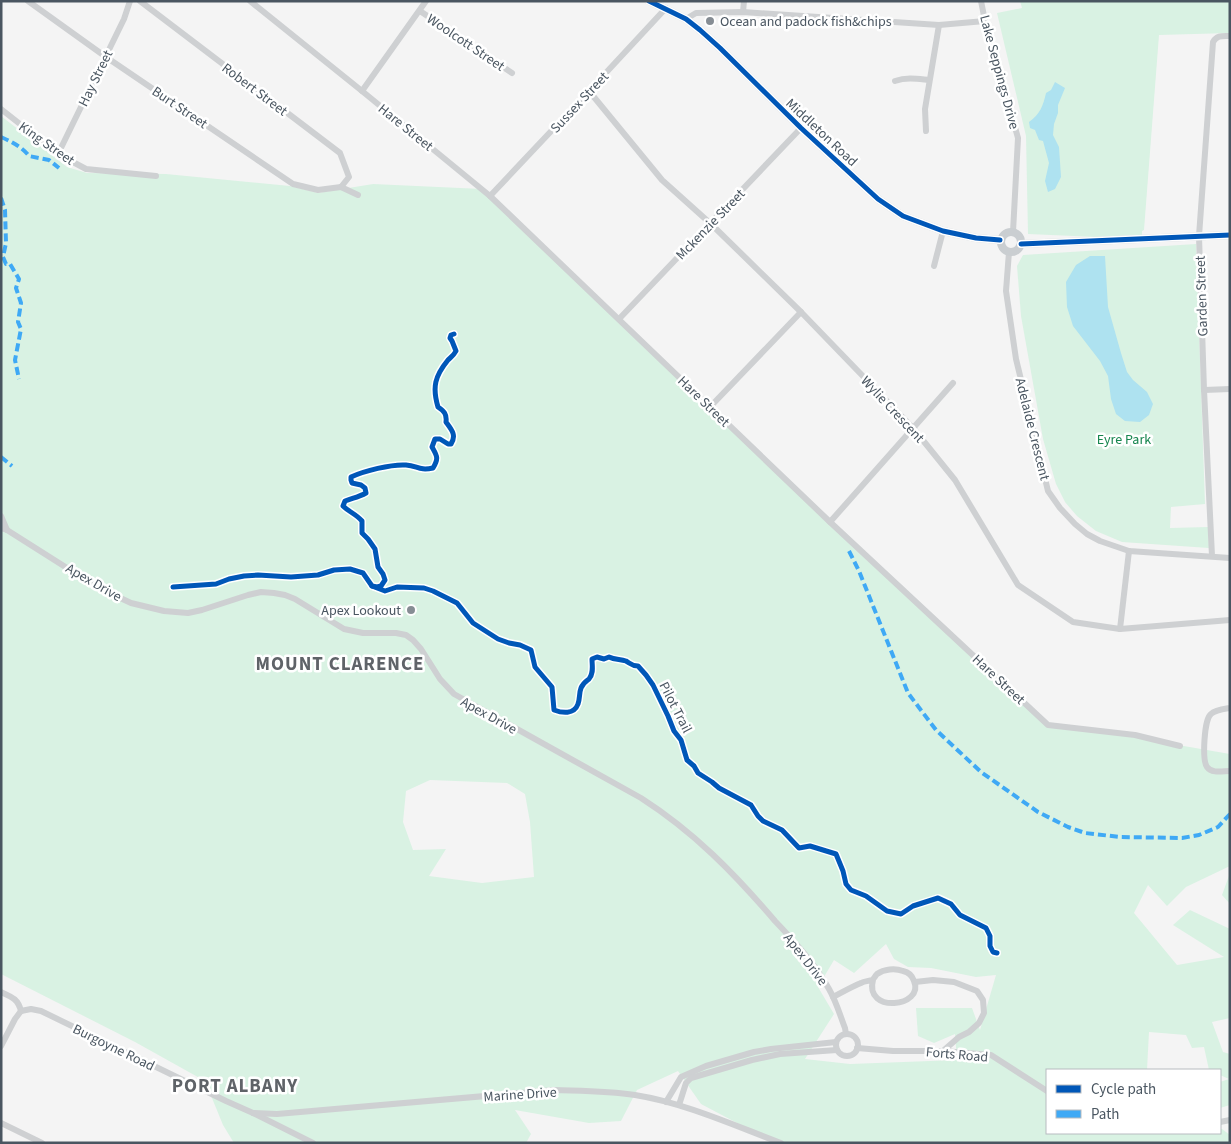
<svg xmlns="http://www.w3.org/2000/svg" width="1231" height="1144" font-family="'Source Sans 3',sans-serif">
<rect width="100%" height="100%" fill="#f4f4f4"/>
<g fill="#d9f2e3" fill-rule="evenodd">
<polygon points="1020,1 1230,1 1230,33 1159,35 1144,230 1142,231 1142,239 1028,234 1026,136 997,13 1022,8"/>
<path d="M 1,116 L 67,167 L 87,173 L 166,174 L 290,186 L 318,193 L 373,184 L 482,189 L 1045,722 L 1230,754 L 1230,866 L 1186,887 L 1167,906 L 1148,885 L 1134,913 L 1177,965 L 1224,957 L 1173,925 L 1190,910 L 1230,929 L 1230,1018 L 1212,1022 L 1223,1052 L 1230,1054 L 1230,1105 L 1220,1108 L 1220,1082 L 1229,1079 L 1220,1075 L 1220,1070 L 1209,1070 L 1204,1047 L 1192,1048 L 1186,1035 L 1149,1032 L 1147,1070 L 1047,1070 L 1047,1133 L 1220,1133 L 1220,1129 L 1222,1129 L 1230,1135 L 1230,1143 L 775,1143 L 701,1104 L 678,1071 L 637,1090 L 621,1121 L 589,1123 L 515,1110 L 531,1134 L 526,1143 L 234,1143 L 223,1125 L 205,1081 L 135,1042 L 1,974 ZM 430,780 L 507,783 L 525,794 L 530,822 L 534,877 L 482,883 L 429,876 L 446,849 L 413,850 L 403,822 L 406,791 ZM 886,944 L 894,959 L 908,967 L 931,968 L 976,977 L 996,975 L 980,1030 L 972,1008 L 916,1008 L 918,1036 L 934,1043 L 955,1034 L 957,1060 L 850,1064 L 805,1059 L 834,1014 L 818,987 L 834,960 L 854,973 Z"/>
<polygon points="1196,244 1205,504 1171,507 1170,528 1208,527 1209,548 1122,542 1096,531 1077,516 1065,502 1056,484 1043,439 1021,316 1017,266 1023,255"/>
<polygon points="1230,873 1230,904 1222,895"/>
</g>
<g fill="#aee2f0">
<path d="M 1055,82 L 1065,88 L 1058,105 L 1058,113 L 1054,124 L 1053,135 L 1059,147 L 1061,177 L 1055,189 L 1048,192 L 1045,181 L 1049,163 L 1043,141 L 1039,140 L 1035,130 L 1030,128 L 1029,122 C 1040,114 1043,106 1046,93 L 1051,90 Z"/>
<polygon points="1090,256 1105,256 1108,307 1121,353 1127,372 1133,380 1147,392 1153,404 1149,415 1140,422 1125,421 1116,414 1111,399 1108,376 1100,361 1073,326 1067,307 1066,282 1076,265"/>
</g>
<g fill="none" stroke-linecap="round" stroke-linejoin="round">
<g stroke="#ced0d2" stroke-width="6">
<polyline points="28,1 106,57 293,184 318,190 341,187"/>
<polyline points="140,1 340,153 349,177 341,187"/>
<polyline points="250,1 362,91 490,196 830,522 1048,725 1135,735 1180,746"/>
<polyline points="981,1 985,21 1018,138 1013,232"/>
<polyline points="420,11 512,73"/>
<polyline points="743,12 744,1"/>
<polyline points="686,19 696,13 743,12 939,25 985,21"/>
<path d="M 895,81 C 907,77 918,79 929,80"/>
<polyline points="362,91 426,1"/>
<polyline points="589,91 662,180 711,224 801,312 913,428 955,480 1018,585 1073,622 1120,629 1230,620"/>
<polyline points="1,109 58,154 86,169 156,176"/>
<polyline points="926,131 925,109 939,25"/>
<polyline points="58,154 124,19 130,1"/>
<polyline points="341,187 358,195"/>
<polyline points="490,196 589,91 666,8"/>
<polyline points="1009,252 1006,291 1016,359 1048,491 1060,508 1075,524 1087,534 1100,541 1129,551 1230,558"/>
<polyline points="934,266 943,231"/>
<polyline points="619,319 801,128"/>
<polyline points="1204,390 1230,389"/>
<polyline points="710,407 801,312"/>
<polyline points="1,516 7,530"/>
<polyline points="830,522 953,383"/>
<path d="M 1,528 L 7,530 L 97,587 L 131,603 L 164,611 L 188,613 L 202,610 L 248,595 L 261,592 L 274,593 L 285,595 L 295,599 L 344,629 L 363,633 L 396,633 L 406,635 L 413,640 L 421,649 L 440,679 L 454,694 L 641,798 C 694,832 734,873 775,921 C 795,942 815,964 829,989 C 836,1001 840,1015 845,1028 L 846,1034"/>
<path d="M 1212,556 L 1204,390 L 1199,236 L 1213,42 C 1217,35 1222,36 1230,36"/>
<polyline points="1120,629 1129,551"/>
<path d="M 1230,708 C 1224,709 1215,710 1211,714 C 1204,719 1202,760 1207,767 C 1212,774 1223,771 1230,771"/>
<polyline points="915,982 933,980 954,982 977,991 983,1000 984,1013 979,1023 969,1032 959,1037 943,1051"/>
<path d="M 1,992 C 12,997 18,999 21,1011"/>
<path d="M 833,997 C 843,992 851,987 861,983 C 864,981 869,981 872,980 C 874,979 875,976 877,974 C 884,969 895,968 903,971 C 908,972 912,975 914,981 C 925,1007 864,1014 873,980"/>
<polyline points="21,1011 31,1009 41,1011 226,1101 253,1113 313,1143"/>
<circle cx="847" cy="1045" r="11"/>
<polyline points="1,1046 15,1019 21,1011"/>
<polyline points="857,1048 893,1051 943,1051 991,1055 1047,1091"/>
<polyline points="666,1102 681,1077 706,1066 754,1052 771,1049 836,1042"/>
<polyline points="679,1105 686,1083 691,1078 752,1060 780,1054 837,1050"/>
<path d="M 253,1113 L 277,1114 L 555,1090 C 582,1091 608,1091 635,1095 C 685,1103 733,1125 781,1143"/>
<polyline points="1220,1122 1230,1120"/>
<polyline points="1,1123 42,1143"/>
</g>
<g stroke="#caced1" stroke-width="8">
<polyline points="649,1 686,19 700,30 720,48 801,128 878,199 903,216 943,231 976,238 1000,240"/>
<circle cx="1011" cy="242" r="10"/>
<polyline points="1021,244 1230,235"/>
</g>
<g stroke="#3fa9f5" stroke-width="4" stroke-dasharray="8 4" stroke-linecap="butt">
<path d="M 1,137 C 12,142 22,147 29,156 L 49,160 L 59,168"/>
<polyline points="1,198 5,210 6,243 3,257 6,264 10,264 19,279 16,288 21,303 18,322 21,329 15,360 19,379"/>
<polyline points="1,457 12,466"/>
<polyline points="849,551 859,571 908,693 936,730 981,772 1038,812 1068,827 1085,833 1120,837 1182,838 1199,835 1218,827 1230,814"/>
</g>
<g stroke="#fff" stroke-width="8">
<g id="cycleway">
<polyline points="649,1 686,19 700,30 720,48 801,128 878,199 903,216 943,231 976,238 1000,240"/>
<polyline points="1021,244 1230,235"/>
<path d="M 372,586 L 385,591 L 397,587 L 424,588 L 433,591 L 457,603 L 473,623 L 498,639 L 509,643 L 520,645 L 531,650 L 535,667 L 552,687 L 554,710 C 562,713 574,715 578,704 C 580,699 579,693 581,688 C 583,683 585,682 589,679 C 594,673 592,666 592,659 L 597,657 L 604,659 L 609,657 C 615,660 620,659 626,661 C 631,664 632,666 638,666 L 646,675 L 653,685 L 668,716 L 674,731 L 681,740 L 687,760 L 694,766 L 698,773 L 712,782 L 719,788 L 751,805 L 758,816 L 763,821 L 782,830 L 799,848 L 810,846 L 836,854 L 843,871 L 846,884 L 851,890 L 866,896 L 887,911 L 901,914 L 913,906 L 938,898 L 951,904 L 960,915 L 986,928 L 990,936 L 990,946 L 993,952 L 997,953"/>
<path d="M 173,587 L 216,584 L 229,579 L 244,576 L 258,575 L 291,577 L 318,575 L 334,570 L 350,569 L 363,573 L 372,586 L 377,587 L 381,586 L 385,580 L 383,574 L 378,567 L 375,549 L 368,539 L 362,533 L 362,521 C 356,514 349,512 343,506 L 345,501 C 353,498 359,497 366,493 L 365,488 L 361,485 L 352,483 L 351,480 L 351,477 C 364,471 391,464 406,465 C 418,466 419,471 433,468 C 439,458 437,456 432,447 L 435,439 L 440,439 L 448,444 L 451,444 C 457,435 451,429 446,422 C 447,414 444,411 438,407 C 432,387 435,376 448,360 C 451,357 454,355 456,351 L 452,341 L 450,338 L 451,335 L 454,334"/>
</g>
</g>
<use href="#cycleway" stroke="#0057b8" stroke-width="5"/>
</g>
<g fill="#868d94" stroke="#fff" stroke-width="2">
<circle cx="710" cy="21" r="5"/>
<circle cx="411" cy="610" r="5"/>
</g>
<g text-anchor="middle" stroke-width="5" stroke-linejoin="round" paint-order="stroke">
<g font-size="14" fill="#4a5661" stroke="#fff" text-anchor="start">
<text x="720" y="26">Ocean and padock fish&amp;chips</text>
<text x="401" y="615" text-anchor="end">Apex Lookout</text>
</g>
<g font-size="14" fill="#4a5661" stroke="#fff">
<text transform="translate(466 42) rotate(34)" y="5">Woolcott Street</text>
<text transform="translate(1000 72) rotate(75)" y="5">Lake Seppings Drive</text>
<text transform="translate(95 78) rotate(-64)" y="5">Hay Street</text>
<text transform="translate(255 89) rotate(37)" y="5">Robert Street</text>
<text transform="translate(579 102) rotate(-47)" y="5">Sussex Street</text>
<text transform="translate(180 107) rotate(34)" y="5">Burt Street</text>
<text transform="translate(406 127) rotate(39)" y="5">Hare Street</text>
<text transform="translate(822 132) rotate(43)" y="5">Middleton Road</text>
<text transform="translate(47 143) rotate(35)" y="5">King Street</text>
<text transform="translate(710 224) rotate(-46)" y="5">Mckenzie Street</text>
<text transform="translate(1201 296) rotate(-92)" y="5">Garden Street</text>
<text transform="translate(704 401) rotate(44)" y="5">Hare Street</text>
<text transform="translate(893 409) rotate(47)" y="5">Wylie Crescent</text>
<text transform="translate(1033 429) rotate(76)" y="5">Adelaide Crescent</text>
<text transform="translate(94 582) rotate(30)" y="5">Apex Drive</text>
<text transform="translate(999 679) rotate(43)" y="5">Hare Street</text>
<text transform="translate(676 707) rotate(63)" y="5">Pilot Trail</text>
<text transform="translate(489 715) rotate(29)" y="5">Apex Drive</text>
<text transform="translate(806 959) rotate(52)" y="5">Apex Drive</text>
<text transform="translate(114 1047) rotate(26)" y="5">Burgoyne Road</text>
<text transform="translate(957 1054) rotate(5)" y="5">Forts Road</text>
<text transform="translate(520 1094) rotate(-4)" y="5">Marine Drive</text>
</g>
<g font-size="14" fill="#17864f" stroke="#fff">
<text x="1124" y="444">Eyre Park</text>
</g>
<g font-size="19" font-weight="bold" letter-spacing="1" fill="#5f6368" stroke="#fff">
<text x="340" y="670">MOUNT CLARENCE</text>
<text x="235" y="1092">PORT ALBANY</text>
</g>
</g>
<rect width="1231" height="1144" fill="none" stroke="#4a5661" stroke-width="5"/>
<rect x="1046" y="1069" width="175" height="65" fill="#ffffff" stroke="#b7bbc0"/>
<rect x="1056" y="1085" width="25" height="8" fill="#0057b8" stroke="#b7bbc0"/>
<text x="1091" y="1094" font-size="15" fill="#4a5661">Cycle path</text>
<rect x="1056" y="1110" width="25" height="8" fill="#3fa9f5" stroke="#b7bbc0"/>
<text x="1091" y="1119" font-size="15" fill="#4a5661">Path</text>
</svg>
